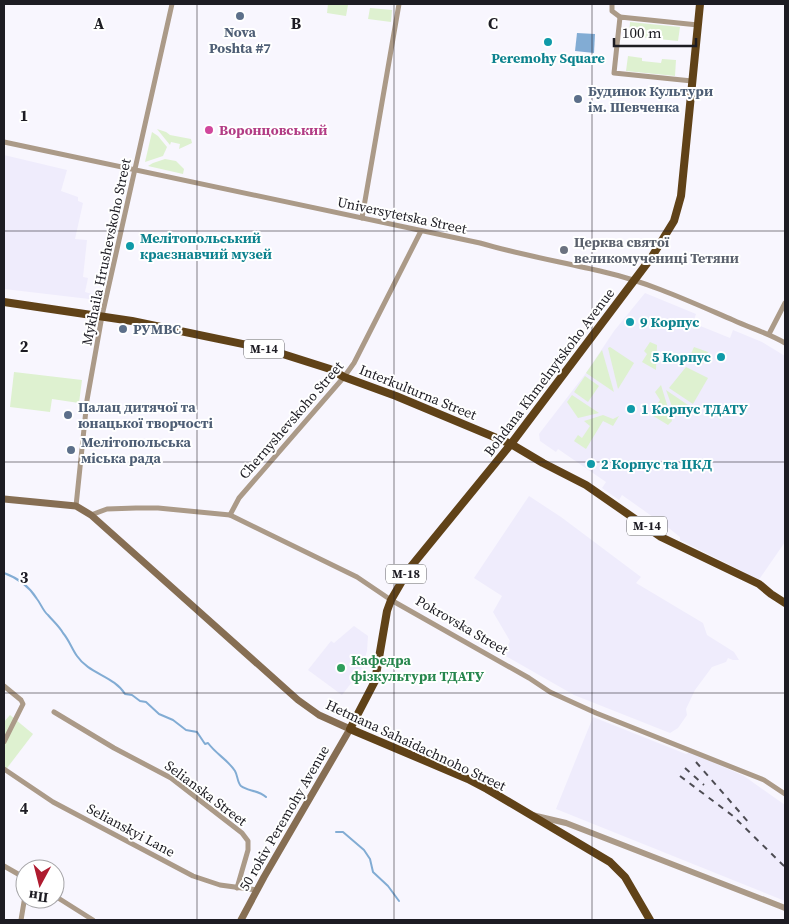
<svg xmlns="http://www.w3.org/2000/svg" width="789" height="924" font-family="'Source Serif 4',serif">
<rect width="100%" height="100%" fill="#f8f6fe"/>
<g fill="#efecfc">
<polygon points="4,155 67,170 61,191 78,197 78,201 83,203 75,239 87,240 83,277 88,278 85,292 99,296 98,300 4,289"/>
<polygon points="645,293 696,314 693,323 730,338 733,330 762,342 785,356 785,542 758,581 744,572 680,540 680,537 670,529 622,495 619,500 602,488 606,482 558,449 556,452 540,441 539,434 586,373 614,331"/>
<polygon points="529,496 561,517 641,577 636,583 703,623 707,635 734,652 739,660 733,660 728,658 726,662 712,667 695,690 686,709 687,715 678,728 670,733 574,695 504,655 510,641 493,612 502,596 474,578"/>
<polygon points="354,626 368,636 367,651 361,670 342,695 308,670 331,641 334,643"/>
<polygon points="593,717 686,754 690,752 744,776 785,805 785,901 556,809"/>
</g>
<g fill="#def1d0">
<polygon points="328,4 348,5 346,16 327,13"/>
<polygon points="370,8 392,10 391,22 368,19"/>
<polygon points="630,22 680,27 678,41 629,36"/>
<polygon points="628,56 642,58 642,61 661,63 662,59 676,60 675,76 626,71"/>
<polygon points="157,129 166,132 170,135 191,139 192,143 179,149 180,144 171,142 170,145"/>
<polygon points="152,132 158,136 167,147 163,156 145,162"/>
<polygon points="165,159 176,161 184,169 183,174 148,166 153,163"/>
<polygon points="650,342 657,345 656,370 642,362 647,354 644,351"/>
<polygon points="610,347 634,363 618,389 608,348"/>
<polygon points="694,347 708,352 703,364 689,358"/>
<polygon points="602,350 614,392 586,373"/>
<polygon points="686,367 708,378 693,404 669,388"/>
<polygon points="14,372 82,380 79,403 52,399 50,412 10,407"/>
<polygon points="585,376 599,386 588,402 574,392"/>
<polygon points="661,385 672,421 668,425 650,414 660,400 655,392"/>
<polygon points="666,390 688,405 681,416 675,415"/>
<polygon points="572,395 599,413 578,418 567,402"/>
<polygon points="603,415 613,419 619,416 613,426 603,421 586,449 574,441 578,435 582,438 590,426 584,421"/>
<polygon points="10,715 33,734 4,772 4,722"/>
</g>
<polygon fill="#82acd4" points="577,33 595,34 594,53 575,51"/>
<g fill="none" stroke-linecap="round" stroke-linejoin="round">
<g stroke="#82acd4" stroke-width="2">
<path d="M 4,573 C 18,578 29,586 37,599 C 41,604 43,611 48,615 C 53,621 59,626 63,633 C 69,640 72,649 77,656 C 89,674 114,676 125,694 L 132,695 L 140,701 L 146,702 L 159,714 L 173,720 L 186,730 L 197,732 L 205,744 L 208,743 C 216,754 228,760 235,771 C 238,776 237,782 241,786 C 247,791 258,790 266,797"/>
<polyline points="336,832 343,832 364,850 370,859 373,872 388,886 399,901"/>
</g>
<g stroke="#ab9a88" stroke-width="5">
<polyline points="612,4 612,11 620,17"/>
<polyline points="692,81 614,73 620,17 698,25"/>
<path d="M 4,142 L 480,243 C 521,255 562,262 604,272 C 648,282 691,302 733,320 C 750,328 768,333 785,343"/>
<polyline points="362,218 399,4"/>
<polyline points="769,334 785,303"/>
<polyline points="76,506 87,400 102,316 172,4"/>
<polyline points="91,515 107,509 136,508 158,508 230,515 357,577 391,600 529,678 550,692 596,713 764,780 785,794"/>
<polyline points="230,515 239,498 344,377 354,363 421,231"/>
<polyline points="4,686 21,700 23,704 4,742"/>
<polyline points="54,712 114,748 171,778 242,833 248,841 248,850 237,888"/>
<polyline points="4,769 53,802 193,876 220,885 257,890"/>
<polyline points="4,866 25,878"/>
<polyline points="55,896 93,920"/>
<polyline points="21,920 25,896"/>
</g>
<polyline stroke="#ab9a88" stroke-width="6" points="532,815 566,823 785,908"/>
<polyline stroke="#866e53" stroke-width="7" points="4,499 76,506 91,515 298,700 319,715 350,729 264,877 241,920"/>
<g stroke="#604218" stroke-width="8">
<polyline points="4,302 132,321 267,349 330,369 344,377 396,396 511,444 543,463 586,485 661,537 759,584 771,594 785,603"/>
<polyline points="650,920 625,877 610,862 487,789 468,779 350,729 375,681 387,611 391,600 409,569 511,444 651,258 674,221 681,196 700,4"/>
</g>
<g stroke="#4d4c53" stroke-width="2" stroke-dasharray="6 6" stroke-linecap="butt">
<polyline points="696,762 750,824"/>
<polyline points="685,768 704,785"/>
<polyline points="680,776 733,816 785,867"/>
</g>
</g>
<path fill="none" stroke="#1d1c23" stroke-width="1" stroke-opacity="0.55" d="M 197,4 L 197,920M 394,4 L 394,920M 592,4 L 592,920M 4,231 L 785,231M 4,462 L 785,462M 4,693 L 785,693"/>
<g fill="#5c6f8a" stroke="#fff" stroke-width="2">
<circle cx="240" cy="16" r="5"/>
<circle cx="578" cy="99" r="5"/>
<circle cx="123" cy="329" r="5"/>
<circle cx="68" cy="415" r="5"/>
<circle cx="71" cy="450" r="5"/>
</g>
<g fill="#0f9aa8" stroke="#fff" stroke-width="2">
<circle cx="548" cy="42" r="5"/>
<circle cx="130" cy="246" r="5"/>
<circle cx="630" cy="322" r="5"/>
<circle cx="721" cy="357" r="5"/>
<circle cx="631" cy="409" r="5"/>
<circle cx="591" cy="464" r="5"/>
</g>
<circle fill="#d1479c" stroke="#fff" stroke-width="2" cx="209" cy="130" r="5"/>
<circle fill="#6b7280" stroke="#fff" stroke-width="2" cx="564" cy="250" r="5"/>
<circle fill="#2e9e5b" stroke="#fff" stroke-width="2" cx="341" cy="668" r="5"/>
<g text-anchor="middle" stroke-width="4" stroke-linejoin="round" paint-order="stroke">
<g fill="#fff" stroke="#616065" stroke-width="1">
<rect x="244" y="339.5" width="40" height="19" rx="4"/>
<rect x="627" y="516.5" width="40" height="19" rx="4"/>
<rect x="386" y="564.5" width="40" height="19" rx="4"/>
</g>
<g font-size="12" font-weight="bold" fill="#1d1c23">
<text x="264" y="353">М-14</text>
<text x="647" y="530">М-14</text>
<text x="406" y="578">М-18</text>
</g>
<g font-size="14" font-weight="bold" fill="#4e5e75" stroke="#fff" text-anchor="start">
<text x="240" y="37" text-anchor="middle">Nova<tspan x="240" dy="16">Poshta #7</tspan></text>
<text x="588" y="96">Будинок Культури<tspan x="588" dy="16">ім. Шевченка</tspan></text>
<text x="133" y="334">РУМВC</text>
<text x="78" y="412">Палац дитячої та<tspan x="78" dy="16">юнацької творчості</tspan></text>
<text x="81" y="447">Мелітопольська<tspan x="81" dy="16">міська рада</tspan></text>
</g>
<g font-size="14" font-weight="bold" fill="#0d838f" stroke="#fff" text-anchor="start">
<text x="548" y="63" text-anchor="middle">Peremohy Square</text>
<text x="140" y="243">Мелітопольський<tspan x="140" dy="16">краєзнавчий музей</tspan></text>
<text x="640" y="327">9 Корпус</text>
<text x="711" y="362" text-anchor="end">5 Корпус</text>
<text x="641" y="414">1 Корпус ТДАТУ</text>
<text x="601" y="469">2 Корпус та ЦКД</text>
</g>
<g font-size="14" font-weight="bold" fill="#b23c85" stroke="#fff" text-anchor="start">
<text x="219" y="135">Воронцовський</text>
</g>
<g font-size="14" fill="#1d1c23" stroke="#fff">
<text transform="translate(402 215) rotate(12)" y="5">Universytetska Street</text>
<text transform="translate(106 252) rotate(-78)" y="5">Mykhaila Hrushevskoho Street</text>
<text transform="translate(549 372) rotate(-53)" y="5">Bohdana Khmelnytskoho Avenue</text>
<text transform="translate(418 392) rotate(22)" y="5">Interkulturna Street</text>
<text transform="translate(291 420) rotate(-49)" y="5">Chernyshevskoho Street</text>
<text transform="translate(462 625) rotate(30)" y="5">Pokrovska Street</text>
<text transform="translate(416 745) rotate(25)" y="5">Hetmana Sahaidachnoho Street</text>
<text transform="translate(206 793) rotate(37)" y="5">Selianska Street</text>
<text transform="translate(284 818) rotate(-60)" y="5">50 rokiv Peremohy Avenue</text>
<text transform="translate(131 830) rotate(28)" y="5">Selianskyi Lane</text>
</g>
<g font-size="14" font-weight="bold" fill="#5b616d" stroke="#fff" text-anchor="start">
<text x="574" y="247">Церква святої<tspan x="574" dy="16">великомучениці Тетяни</tspan></text>
</g>
<g font-size="14" font-weight="bold" fill="#27864d" stroke="#fff" text-anchor="start">
<text x="351" y="665">Кафедра<tspan x="351" dy="16">фізкультури ТДАТУ</tspan></text>
</g>
</g>
<g font-size="16" text-anchor="middle" font-weight="bold" fill="#1d1c23" stroke="#fff" stroke-width="4" stroke-linejoin="round" paint-order="stroke">
<text x="99" y="29">A</text>
<text x="296" y="29">B</text>
<text x="493" y="29">C</text>
<text x="24" y="121">1</text>
<text x="24" y="352">2</text>
<text x="24" y="583">3</text>
<text x="24" y="814">4</text>
</g>
<rect width="789" height="924" fill="none" stroke="#1d1c23" stroke-width="10"/>
<g transform="translate(40 884) rotate(187)"><circle r="24" fill="#ffffff" stroke="#a5a4a7"/>
<path d="M0-4L9 19L0 12L-9 19Z" fill="#af1b2f"/>
<text y="-8" font-size="14" font-weight="bold" text-anchor="middle" fill="#1d1c23">Пн</text>
</g>
<path d="M614 38v8h82v-8" fill="none" stroke="#1d1c23" stroke-width="2.5"/>
<text x="622" y="38" font-size="15" fill="#1d1c23" stroke="#ffffff" stroke-width="4" paint-order="stroke">100 m</text>
</svg>
